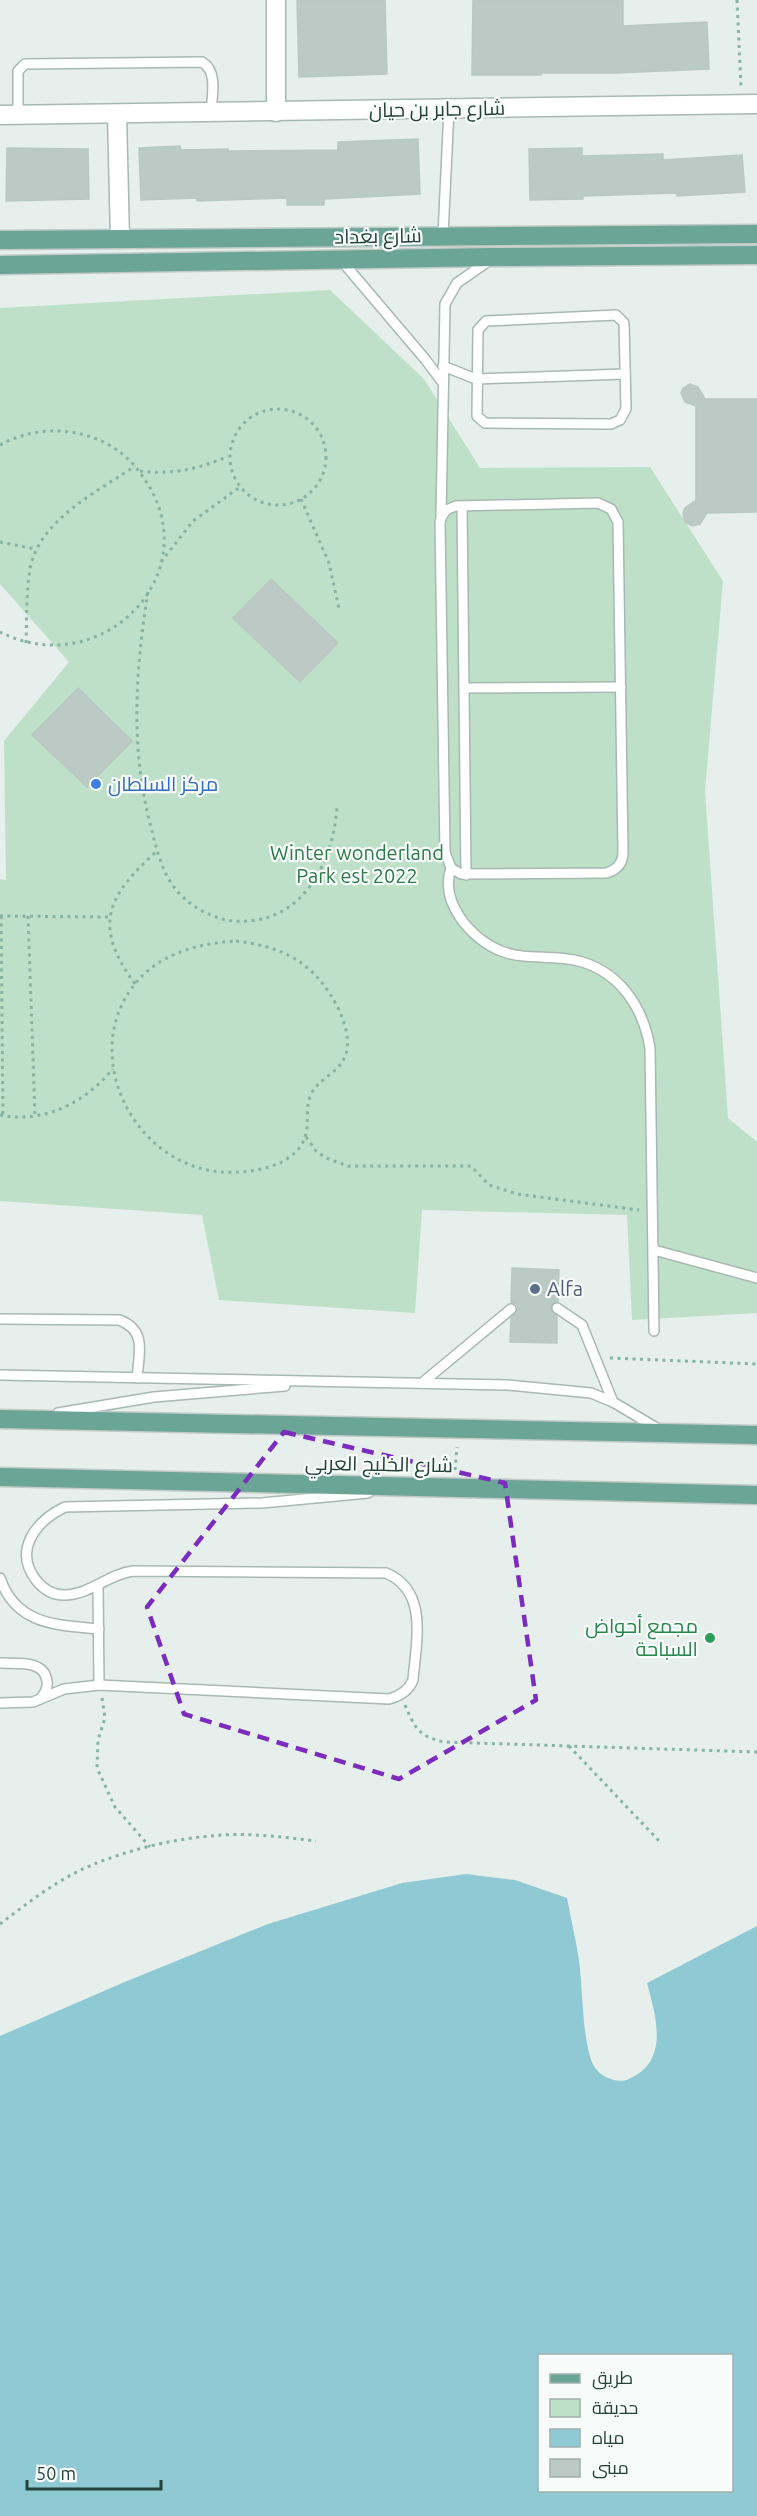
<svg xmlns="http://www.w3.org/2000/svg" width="757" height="2516" font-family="Ubuntu,Cairo,sans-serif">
<rect width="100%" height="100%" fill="#e6efeb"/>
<polygon fill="#bfe0c8" points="330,290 424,379 480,468 650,467 723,581 705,791 728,1118 757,1142 757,1313 632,1320 627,1215 422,1210 415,1313 219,1300 202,1215 0,1201 0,879 6,880 4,741 69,662 0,584 0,308"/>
<path fill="#8ec9d4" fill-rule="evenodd" d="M 466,1874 L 515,1880 L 567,1898 C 571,1919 576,1940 579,1961 C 583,1986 582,2052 596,2069 C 603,2078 619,2084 629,2079 C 670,2061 656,2017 647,1983 L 757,1926 L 757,2516 L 0,2516 L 0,2036 L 127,1981 L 268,1924 L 402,1883 ZM 540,2356 L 732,2356 L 732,2490 L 540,2490 Z"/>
<g fill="#bbcac4" stroke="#b8c9c2" stroke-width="1.5">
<polygon points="297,0 385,0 387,74 299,77"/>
<polygon points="473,0 623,0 623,26 707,22 709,69 615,73 541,73 541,75 472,75"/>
<polygon points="418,139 420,194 324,199 324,205 287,205 287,198 197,201 197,198 141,200 139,148 180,146 181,150 228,149 228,151 338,150 338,142"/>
<polygon points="7,148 88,149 89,199 6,201"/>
<polygon points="582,148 582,156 663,154 663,160 742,155 745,192 677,196 677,193 583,196 583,199 530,200 529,149"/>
<polygon points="690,384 698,387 705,399 757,399 757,512 707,513 700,524 692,526 685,522 683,513 685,508 696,500 696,406 685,402 681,393 683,388"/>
<polygon points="271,579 338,643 300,682 233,618"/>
<polygon points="78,688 132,741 87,787 32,735"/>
<polygon points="512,1268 559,1270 558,1301 552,1304 550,1308 557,1316 557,1343 510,1342 511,1318 518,1308 516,1304 511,1302"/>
</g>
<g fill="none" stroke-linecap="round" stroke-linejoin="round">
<g stroke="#a8b8b2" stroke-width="12">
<g id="service">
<path d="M 18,115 L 18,71 L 25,64 L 202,62 C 218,71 212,96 211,112"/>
<polyline points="443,235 449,109"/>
<polyline points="341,260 425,359 443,383"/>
<polygon points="616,315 624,323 626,409 620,420 611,424 485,423 477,416 478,330 486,321"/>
<polyline points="443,366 476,379 625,374"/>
<path d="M 598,503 L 611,509 L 618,522 L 623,852 C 623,863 617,870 606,873 L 461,874 L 451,868 L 445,852 L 440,522 C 442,513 446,509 456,506 Z"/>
<polyline points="462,506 466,875"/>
<polyline points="441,516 445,304 457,283 490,260"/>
<polyline points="464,688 621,687"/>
<path d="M 451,868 C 439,902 471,939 501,951 C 524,960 550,955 574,960 C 618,969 643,1006 650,1048 L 654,1331"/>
<polyline points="654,1250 757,1278"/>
<polyline points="557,1308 582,1325 613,1402"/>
<path d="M 0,1319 L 119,1320 C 147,1330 139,1353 137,1378"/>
<polyline points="0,1375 507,1385 591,1393 613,1402 660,1430"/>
<polyline points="422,1383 511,1309"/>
<polyline points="58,1413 154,1397 285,1386"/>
<path d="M 0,1578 C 16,1625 56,1625 99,1629"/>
<polyline points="98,1585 99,1685"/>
<path d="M 0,1663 C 15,1664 44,1659 47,1681 C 48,1688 45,1694 40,1699"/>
<path d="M 0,1703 L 33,1702 L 64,1689 L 99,1685 L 389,1699 C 400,1696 409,1690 413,1680 C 416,1642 429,1591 386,1573 L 133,1571 C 108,1574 90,1595 64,1595 C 52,1595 43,1589 36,1580 C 13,1550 36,1521 65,1507 L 262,1503 L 368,1493"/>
</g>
</g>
<g stroke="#a8b8b2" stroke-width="21">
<g id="minor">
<polyline points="276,112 276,0"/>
<polyline points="117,114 120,239"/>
<polyline points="0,115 757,104"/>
</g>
</g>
<g stroke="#c2cac8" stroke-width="21">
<g id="primary">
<polyline points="0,240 757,234"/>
<polyline points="0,265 494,257 757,255"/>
<polyline points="0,1419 757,1435"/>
<polyline points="0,1477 757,1495"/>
</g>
</g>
<g stroke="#86b3a5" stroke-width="3" stroke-dasharray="3 4.5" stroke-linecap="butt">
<polyline points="737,0 741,87"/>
<circle cx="278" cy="457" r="48"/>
<path d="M 0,445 C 27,430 59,427 88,436 C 112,443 132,459 145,480 C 209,574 101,683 0,632"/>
<path d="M 140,471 C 171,475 200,469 228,456"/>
<polyline points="301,499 329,563 339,609"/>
<polyline points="0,542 36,549"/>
<polyline points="161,562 193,521 240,487"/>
<path d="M 148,592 C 135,672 130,752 152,831 C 156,847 160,863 168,878 C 179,897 196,910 216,917 C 229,922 243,922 257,920 C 310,911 334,854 337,807"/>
<path d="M 26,643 C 27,618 26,593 30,569 C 39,520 97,492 135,466"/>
<polyline points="0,916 109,917"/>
<polyline points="1,916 3,1116"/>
<polyline points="28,916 35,1116"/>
<path d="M 236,941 C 286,947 316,964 339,1010 C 345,1023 350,1039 346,1054 C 340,1073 320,1077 311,1094 C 305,1108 309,1121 306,1134 C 298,1167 250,1174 221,1172 C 134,1165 79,1056 134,985 C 158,954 199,943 236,941 Z"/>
<path d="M 135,984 C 92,925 107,896 157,851"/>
<path d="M 0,1115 C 45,1124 85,1102 113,1069"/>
<polyline points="306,1137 316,1151 326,1158 348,1166 471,1166 489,1185 517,1194 639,1210"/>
<polyline points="610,1358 757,1364"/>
<polyline points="455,1470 457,1447"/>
<polyline points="102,1698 105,1718 98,1740 97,1768 115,1807 150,1847"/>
<path d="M 405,1705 C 415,1728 418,1736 444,1742 L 757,1752"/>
<polyline points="569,1746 661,1843"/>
<path d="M 0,1924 C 29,1902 58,1879 92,1865 C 128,1850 172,1839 211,1836 C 246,1832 281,1837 316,1841"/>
</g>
<use href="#service" stroke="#fff" stroke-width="9"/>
<use href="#minor" stroke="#fff" stroke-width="18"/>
<use href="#primary" stroke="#6aa596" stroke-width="18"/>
</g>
<path fill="none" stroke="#7b2cbf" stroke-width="4.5" stroke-dasharray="12 8" stroke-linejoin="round" d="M 284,1432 L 505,1483 L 536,1700 L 399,1779 L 184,1714 L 147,1607 Z"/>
<circle fill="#3f7fe0" stroke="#f7fbf9" stroke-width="2" cx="96" cy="784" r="6"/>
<circle fill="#5c6f8a" stroke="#f7fbf9" stroke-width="2" cx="535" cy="1289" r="6"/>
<circle fill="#2e9e5b" stroke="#f7fbf9" stroke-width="2" cx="710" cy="1638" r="6"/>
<g text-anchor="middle" stroke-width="4.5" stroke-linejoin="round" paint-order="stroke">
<g font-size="20" fill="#24423a" stroke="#f7fbf9">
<text transform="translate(437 109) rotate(-1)" y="7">شارع جابر بن حيان</text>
<text transform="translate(378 236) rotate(-1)" y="7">شارع بغداد</text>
<text transform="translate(379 1464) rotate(1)" y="7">شارع الخليج العربي</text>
</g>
<g font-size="20" fill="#366cbe" stroke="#f7fbf9" text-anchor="start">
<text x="108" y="791">مركز السلطان</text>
</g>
<g font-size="20" fill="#2d7a4b" stroke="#f7fbf9">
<text x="357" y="860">Winter wonderland<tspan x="357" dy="23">Park est 2022</tspan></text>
</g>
<g font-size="20" fill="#4e5e75" stroke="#f7fbf9" text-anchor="start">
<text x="547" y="1296">Alfa</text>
</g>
<g font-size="20" fill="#27864d" stroke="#f7fbf9" text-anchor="end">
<text x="698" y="1633">مجمع أحواض<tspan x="698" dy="23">السباحة</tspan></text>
</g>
</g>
<rect x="538" y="2354" width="195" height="138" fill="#f7fbf9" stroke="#a3b1ad" stroke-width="1.5"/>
<rect x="550" y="2374" width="30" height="9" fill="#6aa596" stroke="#a3b1ad" stroke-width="1.5"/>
<text x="592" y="2384" font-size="18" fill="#24423a">طريق</text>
<rect x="550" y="2399" width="30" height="18" fill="#bfe0c8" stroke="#a3b1ad" stroke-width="1.5"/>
<text x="592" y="2414" font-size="18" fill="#24423a">حديقة</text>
<rect x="550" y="2429" width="30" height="18" fill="#8ec9d4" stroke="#a3b1ad" stroke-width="1.5"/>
<text x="592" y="2444" font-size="18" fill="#24423a">مياه</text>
<rect x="550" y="2459" width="30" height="18" fill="#bbcac4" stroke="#a3b1ad" stroke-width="1.5"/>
<text x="592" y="2474" font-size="18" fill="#24423a">مبنى</text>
<path d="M27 2480v9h134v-9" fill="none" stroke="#24423a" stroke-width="3"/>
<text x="36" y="2480" font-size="18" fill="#24423a" stroke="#f7fbf9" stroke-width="4.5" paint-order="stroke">50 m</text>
</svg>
